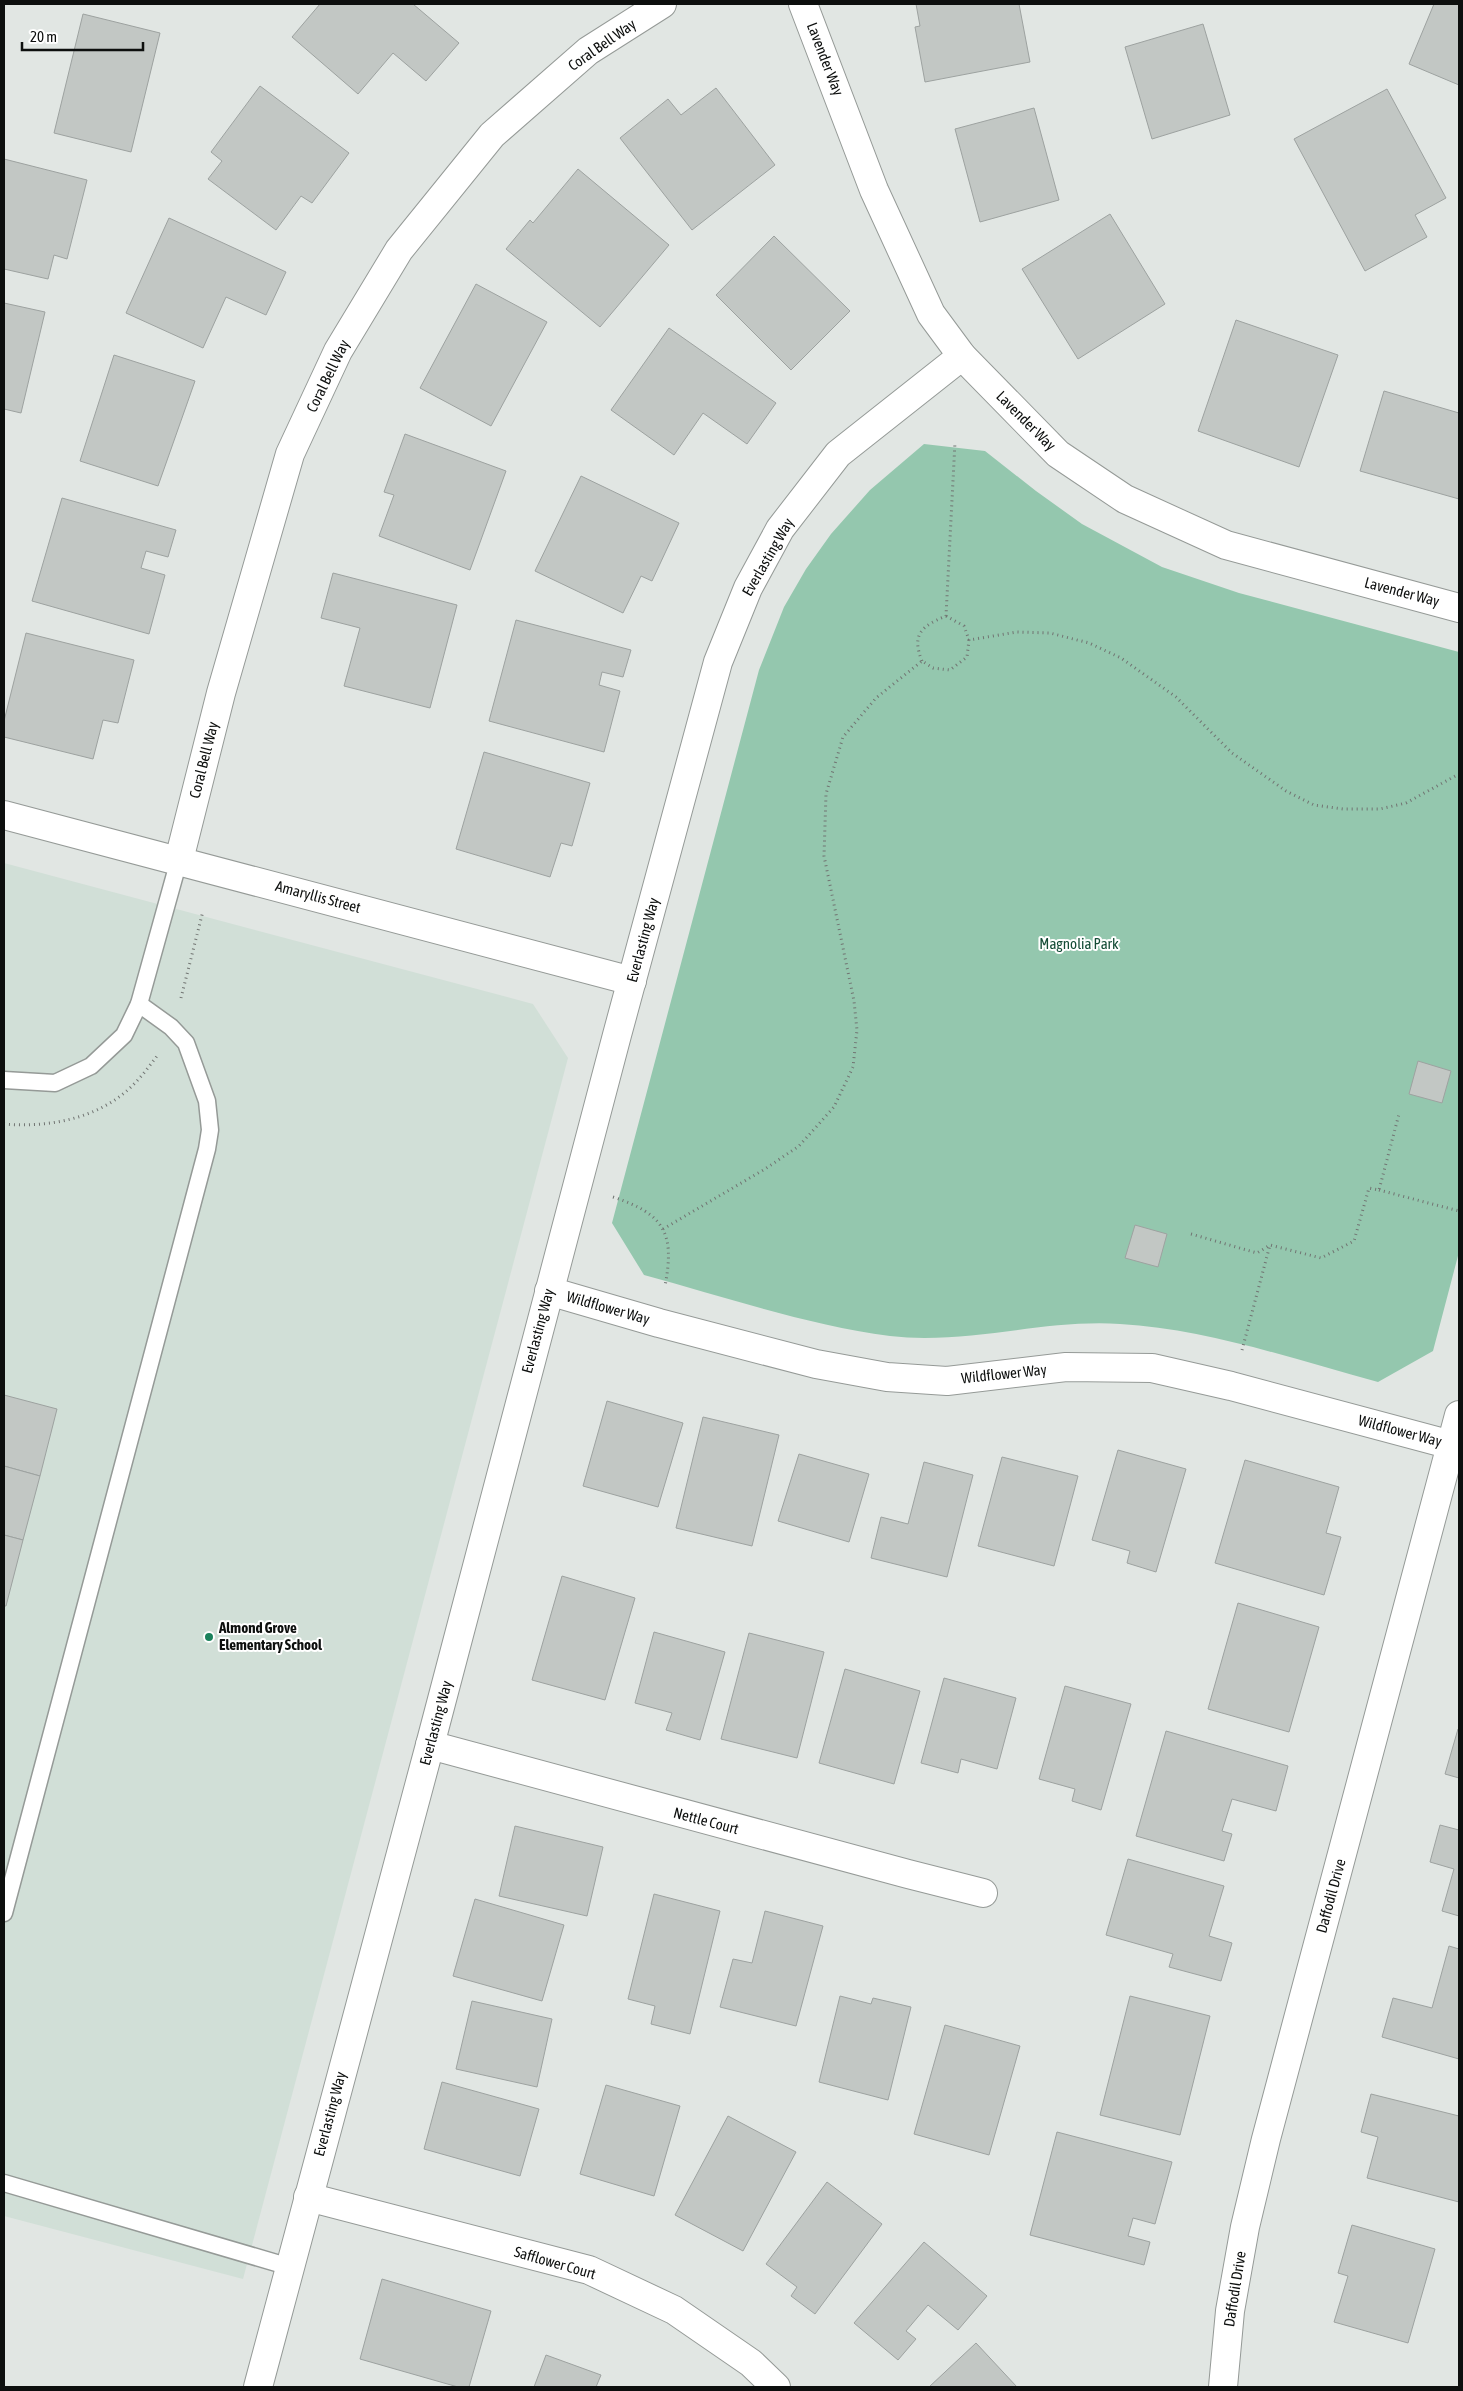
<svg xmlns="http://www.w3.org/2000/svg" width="1463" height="2391" font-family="'Asap Condensed',sans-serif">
<rect width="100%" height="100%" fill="#e1e6e3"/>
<polygon fill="#d1dfd7" points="4,863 533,1004 568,1058 243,2279 4,2216"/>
<path fill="#94c7ae" d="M 924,444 L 985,451 L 1036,491 L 1082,524 L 1162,567 L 1239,593 L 1459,652 L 1459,1252 L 1433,1351 L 1378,1382 C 1293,1359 1207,1329 1120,1324 C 1043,1319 967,1345 890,1336 C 807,1325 725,1297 644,1275 L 612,1223 L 759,670 L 784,607 L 806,569 L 831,534 L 870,490 Z"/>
<g fill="#c2c7c4" stroke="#9da2a0">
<polygon points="320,4 413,4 459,43 426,81 393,53 358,94 292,37"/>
<polygon points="916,4 1019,4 1030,62 925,82 915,27 920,26"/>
<polygon points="1434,4 1459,4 1459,85 1409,64"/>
<polygon points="83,14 160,33 131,152 54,133"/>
<polygon points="1203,24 1230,115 1152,139 1125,47"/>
<polygon points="260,86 349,153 312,203 301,196 276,230 208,179 222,161 211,152"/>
<polygon points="716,88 775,165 692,230 620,138 668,99 681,115"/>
<polygon points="1387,89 1446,198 1415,215 1427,237 1365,271 1294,139"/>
<polygon points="1034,108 1059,200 980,222 955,129"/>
<polygon points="4,159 87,180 67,259 54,255 48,279 4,269"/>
<polygon points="578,169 669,245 600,327 506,249 530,220 533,223"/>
<polygon points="1110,214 1165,304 1078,359 1022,269"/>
<polygon points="169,218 286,272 266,315 226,297 203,348 126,313"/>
<polygon points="774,236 850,311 791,370 716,295"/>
<polygon points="476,284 547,322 491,426 420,388"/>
<polygon points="4,303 45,312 21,413 4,409"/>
<polygon points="1236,320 1338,355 1299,467 1198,431"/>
<polygon points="669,328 776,403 747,444 703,413 674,455 611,410"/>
<polygon points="114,355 195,381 158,486 80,461"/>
<polygon points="1384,391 1459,413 1459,499 1360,471"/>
<polygon points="405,434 506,471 470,570 379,536 394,495 384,492"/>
<polygon points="581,476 679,523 652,581 641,576 623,613 535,571"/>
<polygon points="62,498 176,530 168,557 146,551 141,568 165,575 149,634 32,601"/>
<polygon points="333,573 457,605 430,708 344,686 360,628 321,618"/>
<polygon points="516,620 631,650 623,677 602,672 599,685 620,691 604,752 489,721"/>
<polygon points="26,633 134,660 118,723 103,720 93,759 4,737 4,721"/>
<polygon points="484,752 590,783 572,846 561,843 550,877 456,849"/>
<polygon points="1418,1061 1451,1071 1442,1103 1409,1094"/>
<polygon points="1135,1225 1167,1234 1158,1267 1125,1258"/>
<polygon points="4,1395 57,1409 40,1476 4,1466"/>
<polygon points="607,1401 683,1423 658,1507 583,1486"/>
<polygon points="703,1417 779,1435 752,1546 676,1528"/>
<polygon points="1118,1450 1186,1469 1156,1572 1127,1563 1130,1551 1092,1540"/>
<polygon points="799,1454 869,1474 849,1542 778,1521"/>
<polygon points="1002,1457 1078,1476 1054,1566 978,1546"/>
<polygon points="1245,1460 1339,1487 1326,1533 1341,1537 1324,1595 1215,1563"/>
<polygon points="924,1462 973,1475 947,1577 871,1558 881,1517 908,1524"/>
<polygon points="4,1466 40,1476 23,1540 4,1535"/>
<polygon points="4,1535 23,1540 6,1606 4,1606"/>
<polygon points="562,1576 635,1598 605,1700 532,1680"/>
<polygon points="1238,1603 1319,1627 1289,1732 1208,1709"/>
<polygon points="654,1632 725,1652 700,1740 666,1730 672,1713 635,1703"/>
<polygon points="749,1633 824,1652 797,1758 721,1739"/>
<polygon points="845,1669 920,1691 894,1784 819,1763"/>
<polygon points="944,1678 1016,1698 997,1769 961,1759 958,1773 921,1763"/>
<polygon points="1065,1686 1131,1704 1101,1810 1072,1801 1075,1789 1039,1779"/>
<polygon points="1458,1729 1459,1730 1459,1778 1445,1774"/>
<polygon points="1166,1731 1288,1766 1276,1811 1232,1799 1222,1831 1232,1834 1224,1861 1136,1836"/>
<polygon points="1440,1825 1459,1830 1459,1916 1442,1911 1454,1869 1430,1862"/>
<polygon points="515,1826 603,1847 587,1916 499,1896"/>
<polygon points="1128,1859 1224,1886 1209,1936 1232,1943 1221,1981 1169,1967 1173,1954 1106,1935"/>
<polygon points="654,1894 720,1911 690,2034 651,2024 655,2006 628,1999"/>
<polygon points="475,1899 564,1925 542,2001 453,1976"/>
<polygon points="765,1911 823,1926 796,2026 720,2007 733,1959 752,1963"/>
<polygon points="1449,1946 1459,1949 1459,2059 1382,2037 1393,1998 1432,2008"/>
<polygon points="840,1996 871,2004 873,1998 911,2007 888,2100 819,2082"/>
<polygon points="1130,1996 1210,2016 1180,2135 1100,2115"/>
<polygon points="472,2001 552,2019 537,2087 456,2069"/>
<polygon points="945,2025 1020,2046 989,2155 914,2134"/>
<polygon points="442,2082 539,2109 520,2176 424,2149"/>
<polygon points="606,2085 680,2106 654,2196 580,2174"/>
<polygon points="1371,2094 1459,2116 1459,2202 1367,2178 1378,2137 1361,2132"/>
<polygon points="728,2116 796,2152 743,2251 675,2215"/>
<polygon points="1057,2132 1172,2162 1155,2224 1133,2218 1128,2236 1150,2242 1144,2265 1030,2235"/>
<polygon points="827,2182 882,2224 815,2314 791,2296 797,2287 766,2264"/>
<polygon points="1352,2225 1435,2249 1408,2343 1334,2322 1348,2276 1338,2273"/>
<polygon points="924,2242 987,2296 958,2330 928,2305 906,2331 916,2339 898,2360 854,2323"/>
<polygon points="382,2279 491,2311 469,2387 458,2387 360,2359"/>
<polygon points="976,2343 1017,2387 929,2387"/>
<polygon points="546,2355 601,2375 596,2387 534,2387"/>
</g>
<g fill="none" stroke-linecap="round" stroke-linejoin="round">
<g stroke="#959a97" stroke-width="19">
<g id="lane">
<polyline points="4,1080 55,1083 91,1066 124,1035 139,1004 179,860"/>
<polyline points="4,1913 207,1149 210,1130 207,1101 186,1043 171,1027 139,1004"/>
<polyline points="4,2183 290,2267"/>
</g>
</g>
<g stroke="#959a97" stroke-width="30">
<g id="street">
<polyline points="803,4 874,190 931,314 962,356 1058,454 1125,499 1226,545 1459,608"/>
<polyline points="4,815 632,981"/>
<polyline points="179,860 221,693 290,454 338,351 399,250 492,135 588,51 662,4"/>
<polyline points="549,1291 659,1323 816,1364 887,1377 947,1381 1066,1367 1152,1368 1231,1386 1459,1447"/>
<polyline points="430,1745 908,1874 983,1893"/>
<polyline points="308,2197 589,2270 674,2310 751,2363 776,2387"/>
<polyline points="258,2387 430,1745 617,1035 718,662 748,588 780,529 838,454 962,356"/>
<polyline points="1223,2387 1230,2311 1245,2227 1266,2139 1459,1415"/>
</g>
</g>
<g stroke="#717472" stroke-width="3" stroke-dasharray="1 4" stroke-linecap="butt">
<polyline points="946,616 964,626 969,640"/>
<path d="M 922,661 C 911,634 922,626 946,616 L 955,442"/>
<polyline points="181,998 203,911"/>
<path d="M 4,1124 C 50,1128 102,1118 135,1083 C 143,1075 150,1065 157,1056"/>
<polyline points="1379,1190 1459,1211"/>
<path d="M 613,1197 C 665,1214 675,1234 665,1286"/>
<polyline points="663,1229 765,1169 799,1146 834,1107 853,1067 857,1030 854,1001 824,856 826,794 843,737 876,698 922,661 933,668 950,670 967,657 969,640 1017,632 1050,633 1089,643 1121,658 1176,697 1232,753 1286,791 1314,805 1343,809 1380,809 1406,803 1459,774"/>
<polyline points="1191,1234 1257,1253 1270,1245 1321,1258 1354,1241 1369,1188 1379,1190 1399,1114"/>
<polyline points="1242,1350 1270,1245"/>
</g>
<use href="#lane" stroke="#fff" stroke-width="16"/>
<use href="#street" stroke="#fff" stroke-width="28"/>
</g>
<circle fill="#1b825c" stroke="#fff" stroke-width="2" cx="209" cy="1637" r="5"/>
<g text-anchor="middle" stroke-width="4" stroke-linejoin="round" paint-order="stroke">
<g font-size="15" fill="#0d0f0e" stroke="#fff">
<text transform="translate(602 45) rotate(-35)" y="5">Coral Bell Way</text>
<text transform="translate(825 59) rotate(69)" y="5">Lavender Way</text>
<text transform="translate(328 376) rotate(-64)" y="5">Coral Bell Way</text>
<text transform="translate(1026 421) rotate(45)" y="5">Lavender Way</text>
<text transform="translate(768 557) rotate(-60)" y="5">Everlasting Way</text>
<text transform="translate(1402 592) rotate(15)" y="5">Lavender Way</text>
<text transform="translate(204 760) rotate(-76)" y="5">Coral Bell Way</text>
<text transform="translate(318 897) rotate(15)" y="5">Amaryllis Street</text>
<text transform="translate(643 940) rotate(-75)" y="5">Everlasting Way</text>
<text transform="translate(608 1308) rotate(16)" y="5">Wildflower Way</text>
<text transform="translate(538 1331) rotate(-75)" y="5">Everlasting Way</text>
<text transform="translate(1004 1374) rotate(-6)" y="5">Wildflower Way</text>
<text transform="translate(1400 1431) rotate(15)" y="5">Wildflower Way</text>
<text transform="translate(436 1723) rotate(-75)" y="5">Everlasting Way</text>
<text transform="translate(706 1821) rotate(15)" y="5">Nettle Court</text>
<text transform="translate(1331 1896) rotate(-75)" y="5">Daffodil Drive</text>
<text transform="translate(330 2114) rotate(-75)" y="5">Everlasting Way</text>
<text transform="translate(555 2263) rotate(16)" y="5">Safflower Court</text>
<text transform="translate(1235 2289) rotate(-81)" y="5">Daffodil Drive</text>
</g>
<g font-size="15" fill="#144c36" stroke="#fff">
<text x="1079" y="949">Magnolia Park</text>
</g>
<g font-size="15" font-weight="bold" fill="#0d0f0e" stroke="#fff" text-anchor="start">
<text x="219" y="1633">Almond Grove<tspan x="219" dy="17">Elementary School</tspan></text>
</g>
</g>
<rect width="1463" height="2391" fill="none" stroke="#0d0f0e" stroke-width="10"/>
<path d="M22 42v8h121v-8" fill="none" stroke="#0d0f0e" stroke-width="2.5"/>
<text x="30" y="42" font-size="15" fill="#0d0f0e" stroke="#ffffff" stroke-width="4" paint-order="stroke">20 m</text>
</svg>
